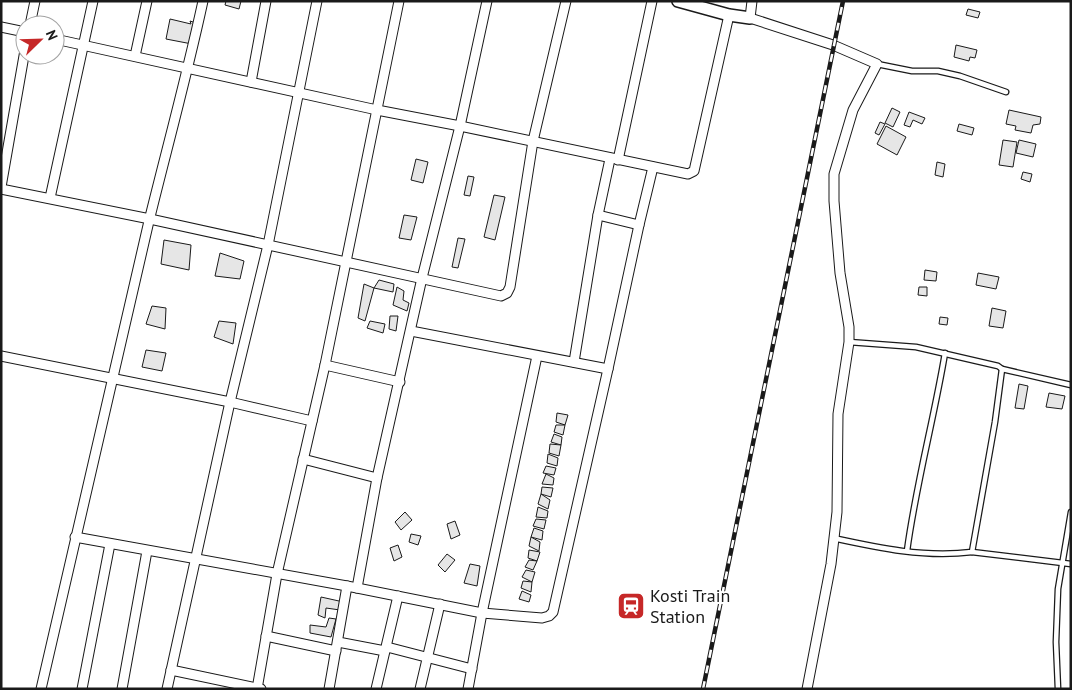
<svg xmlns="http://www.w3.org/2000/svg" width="1072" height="690" font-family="'PT Sans',sans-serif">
<rect width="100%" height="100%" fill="#fff"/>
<g fill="#e6e6e6" stroke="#1a1a1a">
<polygon points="226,1 241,1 239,9 225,5"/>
<polygon points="968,9 980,12 978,18 966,15"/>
<polygon points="170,19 191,24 190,21 196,23 192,44 166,39"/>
<polygon points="956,45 977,50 975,58 970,57 969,61 954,57"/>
<polygon points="892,108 900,112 893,127 885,123"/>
<polygon points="1009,110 1041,117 1040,124 1033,125 1031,133 1015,130 1016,126 1006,124"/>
<polygon points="909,112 925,118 922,124 913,120 910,127 904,125"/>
<polygon points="880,122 885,124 879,135 875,133"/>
<polygon points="959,124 974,128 972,135 957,131"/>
<polygon points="886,126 906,137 897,155 877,144"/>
<polygon points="1003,140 1017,142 1013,167 999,165"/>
<polygon points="1019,140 1036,144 1033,157 1016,153"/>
<polygon points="416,159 428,162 423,183 411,180"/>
<polygon points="937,162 945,164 943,177 935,175"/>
<polygon points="1023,172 1032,174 1030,182 1021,179"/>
<polygon points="468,176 474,177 470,196 464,195"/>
<polygon points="494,195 505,197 495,240 484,237"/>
<polygon points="404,215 417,217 411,240 399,238"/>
<polygon points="458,238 465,239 458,268 452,267"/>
<polygon points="164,240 191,245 189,270 161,264"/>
<polygon points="220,253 244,261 240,279 215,276"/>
<polygon points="925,270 937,272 936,281 924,280"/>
<polygon points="978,273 999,277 996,289 976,285"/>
<polygon points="379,280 394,284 393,292 374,288"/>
<polygon points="364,284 374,288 365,321 358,318"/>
<polygon points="397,287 404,291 403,300 409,303 407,311 393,305"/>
<polygon points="919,287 927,287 927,296 918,295"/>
<polygon points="152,306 166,308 165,329 146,324"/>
<polygon points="992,308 1006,311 1003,328 989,326"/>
<polygon points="390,316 398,316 396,331 389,329"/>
<polygon points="940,317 948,318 947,325 939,324"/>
<polygon points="219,321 236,323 233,344 214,337"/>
<polygon points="370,321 385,324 383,333 367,328"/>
<polygon points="146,350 166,353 162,371 142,367"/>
<polygon points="1019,384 1028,386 1024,409 1015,408"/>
<polygon points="1049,393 1065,396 1062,409 1046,407"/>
<polygon points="557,413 568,415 565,425 556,422"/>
<polygon points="556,425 565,425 563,435 554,432"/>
<polygon points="554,434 562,437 561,445 551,442"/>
<polygon points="550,444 561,445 559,456 549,453"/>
<polygon points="548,454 558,458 557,466 547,463"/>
<polygon points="546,466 556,468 554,475 543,473"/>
<polygon points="546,474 554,478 553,485 542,484"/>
<polygon points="542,487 553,488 551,497 541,494"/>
<polygon points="541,494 550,500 548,509 538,504"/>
<polygon points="538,507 548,511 547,518 536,517"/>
<polygon points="405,512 412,520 401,530 395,522"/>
<polygon points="536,519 546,520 544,529 533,526"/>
<polygon points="455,521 460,535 451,539 447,524"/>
<polygon points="534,528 543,531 542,540 531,537"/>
<polygon points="411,534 421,536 418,545 409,542"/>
<polygon points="531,537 540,542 539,551 529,546"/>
<polygon points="398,545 402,557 394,561 390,548"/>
<polygon points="529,550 540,552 537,561 528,558"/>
<polygon points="447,554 455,560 445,572 438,565"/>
<polygon points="529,560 537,561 533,570 525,567"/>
<polygon points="470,564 480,566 477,586 464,583"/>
<polygon points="526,570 535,572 532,582 522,577"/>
<polygon points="523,581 532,582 531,592 521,588"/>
<polygon points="522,591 531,595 529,602 519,599"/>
<polygon points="321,597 348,603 347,611 326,608 325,618 318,615"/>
<polygon points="329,618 336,619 331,637 310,633 310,625 326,627"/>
</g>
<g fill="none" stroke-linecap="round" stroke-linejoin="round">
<g stroke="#1a1a1a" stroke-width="7">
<g id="lane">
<polyline points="877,64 912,71 938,71 960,76 1006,92"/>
<polyline points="849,342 916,347 998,366 1002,369 1071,385"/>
<path d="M 833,538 C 879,548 925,558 972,552 L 995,422 L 1002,369"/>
<path d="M 907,551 C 916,484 934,419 945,353"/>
<polyline points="972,552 1071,564"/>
<polyline points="1058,689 1056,642 1058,589 1071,512"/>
</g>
</g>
<g stroke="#1a1a1a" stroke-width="11">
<g id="street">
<polyline points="752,1 750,18 833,45 877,64 853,110 834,174 834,201 840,273 849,327 849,342 838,414 837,512 831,564 807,689"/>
<polyline points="30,25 35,1"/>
<polyline points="1,27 25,32"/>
<polyline points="55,39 377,110 460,126 688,174 694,171 729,15"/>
<polyline points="135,56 147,1"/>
<polyline points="251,82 266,1"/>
<polyline points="618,160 652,1"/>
<polyline points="1,187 25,50"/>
<polyline points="1,189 150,219 501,296 507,293 510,287 533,141 566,1"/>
<polyline points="50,198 93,1"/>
<polyline points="598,215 639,225"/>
<polyline points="411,331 608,369"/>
<polyline points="1,356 230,402 312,421"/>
<polyline points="574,362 598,215 610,159"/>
<polyline points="325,365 400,382"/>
<polyline points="303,459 377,478"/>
<polyline points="75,537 347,586 482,613 542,618 549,616 553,612 608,369 639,225 653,167"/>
<polyline points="357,588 377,478 422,278 460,126 487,1"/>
<polyline points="266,636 336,651"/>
<polyline points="338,642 385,651"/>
<polyline points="387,647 472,669"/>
<polyline points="171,670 261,689"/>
<path d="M 41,689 C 76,533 112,377 149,221 C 167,148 187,75 203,1"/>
<polyline points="82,689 110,544"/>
<polyline points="122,689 147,551"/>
<polyline points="167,689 230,402 268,245 317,1"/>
<polyline points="257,689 277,574 325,365 399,1"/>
<polyline points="329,689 347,586"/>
<polyline points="376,689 398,596"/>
<polyline points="420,689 440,604"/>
<polyline points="468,689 482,613 537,356"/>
</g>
</g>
<g stroke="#1a1a1a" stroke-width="14">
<polyline id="secondary" points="678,1 729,15 750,18"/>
</g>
<use href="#lane" stroke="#fff" stroke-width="4.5"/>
<use href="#street" stroke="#fff" stroke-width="9"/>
<use href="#secondary" stroke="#fff" stroke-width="11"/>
<g stroke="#1a1a1a" stroke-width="4.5">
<polyline id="rail" points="703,689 843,1"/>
</g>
<use href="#rail" stroke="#fff" stroke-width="2.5" stroke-dasharray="8" stroke-linecap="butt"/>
</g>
<defs>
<g id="station-square" transform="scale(1.4375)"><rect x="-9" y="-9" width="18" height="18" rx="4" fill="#c62828" stroke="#fff"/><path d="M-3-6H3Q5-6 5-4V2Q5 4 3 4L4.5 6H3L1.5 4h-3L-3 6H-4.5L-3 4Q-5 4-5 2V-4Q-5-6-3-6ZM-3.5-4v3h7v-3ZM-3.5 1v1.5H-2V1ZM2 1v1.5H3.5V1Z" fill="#fff"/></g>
</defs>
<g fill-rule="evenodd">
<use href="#station-square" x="631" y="606"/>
</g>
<g text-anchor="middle" stroke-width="4" stroke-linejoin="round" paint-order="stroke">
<g font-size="18" fill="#1a1a1a" stroke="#fff" text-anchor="start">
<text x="650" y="602">Kosti Train<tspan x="650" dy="21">Station</tspan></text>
</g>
</g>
<rect width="1072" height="690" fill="none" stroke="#1a1a1a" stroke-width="5"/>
<g transform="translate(40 40) rotate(67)"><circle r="24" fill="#ffffff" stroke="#a3a3a3"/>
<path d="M0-4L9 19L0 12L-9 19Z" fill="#c62828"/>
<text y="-8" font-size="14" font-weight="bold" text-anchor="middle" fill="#1a1a1a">N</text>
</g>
</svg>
